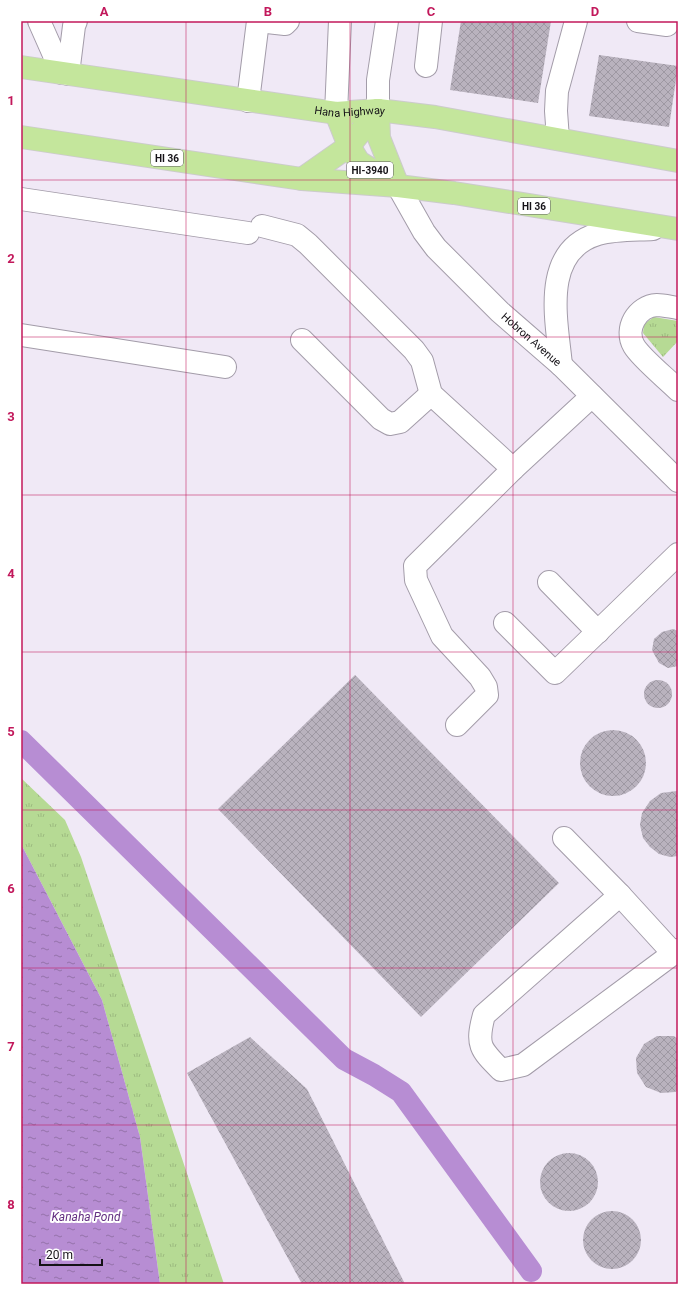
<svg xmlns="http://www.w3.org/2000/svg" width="699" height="1305" font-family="Roboto,sans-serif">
<defs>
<pattern id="grass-tufts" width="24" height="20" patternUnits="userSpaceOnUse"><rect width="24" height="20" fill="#b6da94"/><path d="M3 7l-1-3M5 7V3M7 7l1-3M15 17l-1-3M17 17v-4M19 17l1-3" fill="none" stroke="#9cba7f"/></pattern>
<pattern id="water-ripples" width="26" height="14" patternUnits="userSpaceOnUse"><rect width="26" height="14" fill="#b78dd3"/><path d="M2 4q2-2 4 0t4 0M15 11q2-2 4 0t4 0" fill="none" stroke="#9472aa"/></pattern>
<pattern id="building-cross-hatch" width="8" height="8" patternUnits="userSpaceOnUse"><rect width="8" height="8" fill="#b9b2be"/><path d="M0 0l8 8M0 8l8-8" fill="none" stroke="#9e98a3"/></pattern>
</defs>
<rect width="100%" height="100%" fill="#f0e9f6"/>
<g fill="url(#grass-tufts)">
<polygon points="654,317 678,321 678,341 663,357 643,333 644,324"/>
<polygon points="21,778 65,820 81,857 224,1284 160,1284 140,1137 102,1000 21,844"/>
</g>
<polygon fill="url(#water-ripples)" points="21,844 102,1000 140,1137 160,1284 21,1284"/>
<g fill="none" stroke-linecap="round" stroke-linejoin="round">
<polyline stroke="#b78dd3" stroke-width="22" points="21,741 344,1059 374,1075 401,1092 531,1271"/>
</g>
<g fill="url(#building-cross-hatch)">
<polygon points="461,21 551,21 538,103 450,90"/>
<polygon points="599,55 678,66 669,127 589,116"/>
<polygon points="673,629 678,631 678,666 668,668 659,663 652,650 654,639 662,632"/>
<polygon points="355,675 559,883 421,1017 218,809"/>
<circle cx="658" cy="694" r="14"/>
<circle cx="613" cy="763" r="33"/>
<polygon points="677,791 678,856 670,857 659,854 650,847 643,838 640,825 642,813 650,801 661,793"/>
<polygon points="657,1036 674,1036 678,1039 678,1090 675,1092 661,1093 646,1087 637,1073 636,1058 644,1044"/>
<polygon points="250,1037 307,1089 405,1284 302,1284 187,1073"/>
<circle cx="569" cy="1182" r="29"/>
<circle cx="612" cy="1240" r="29"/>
</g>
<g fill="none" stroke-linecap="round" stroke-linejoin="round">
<g stroke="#a39ca9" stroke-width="24">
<g id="minor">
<polyline points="39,21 62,73"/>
<polyline points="258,21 285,24 288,21"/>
<polyline points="638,21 667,25 667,21"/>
<polyline points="426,66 431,21"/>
<polyline points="68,74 74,26 76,21"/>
<polyline points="248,101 258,21"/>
<polyline points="378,110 378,80 387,21"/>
<polyline points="336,113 340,21"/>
<polyline points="558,139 556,111 557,91 576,21"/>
<path id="s1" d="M 398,186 L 424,232 L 436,248 L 500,312 L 561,365 L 678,481"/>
<polyline points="21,199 248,233"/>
<polyline points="262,226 297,235 308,244 414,350 422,361 431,394 513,469 415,566 416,580 442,636 480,677 486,687 487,695 457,725"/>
<path d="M 678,308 C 671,307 663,305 657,305 C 637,306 624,329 634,346 C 641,358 667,379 678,390"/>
<polyline points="21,335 225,367"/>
<polyline points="302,340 381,419 390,424 400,422 431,394"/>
<path d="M 561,365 C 557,322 540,251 598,234 C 615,229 636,230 653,229"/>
<polyline points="513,469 592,396"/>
<polyline points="549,582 598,632"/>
<polyline points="505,623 555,673 678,554"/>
<polyline points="564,838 620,895"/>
<path d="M 673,953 L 620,895 L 484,1015 C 476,1045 480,1049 501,1070 L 523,1065 L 678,950"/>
</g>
</g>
<g stroke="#cccbcc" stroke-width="24">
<g id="major">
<path id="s2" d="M 21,67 L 336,113 L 378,110 L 435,117 L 678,161"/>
<polyline points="378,110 379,138 398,186"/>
<polyline points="336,113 349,146 359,162 394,184"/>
<polyline points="21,137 302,179 398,186 454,193 678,229"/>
<polyline points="302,179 349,146 378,110"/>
</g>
</g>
<use href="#minor" stroke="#fff" stroke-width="22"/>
<use href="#major" stroke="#c4e69c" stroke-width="22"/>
</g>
<path fill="none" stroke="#c2185b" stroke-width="1" stroke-opacity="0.55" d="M 186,21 L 186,1284M 350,21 L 350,1284M 513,21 L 513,1284M 21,180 L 678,180M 21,337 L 678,337M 21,495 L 678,495M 21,652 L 678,652M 21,810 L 678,810M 21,968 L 678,968M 21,1125 L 678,1125"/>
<g text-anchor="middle" stroke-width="4" stroke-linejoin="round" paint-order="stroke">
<g fill="#fff" stroke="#5b595d" stroke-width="1">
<rect x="151" y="150" width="32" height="16" rx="3"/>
<rect x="347" y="162" width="46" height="16" rx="3"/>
<rect x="518" y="198" width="32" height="16" rx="3"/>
</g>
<g font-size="10" font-weight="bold" fill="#151217">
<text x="167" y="162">HI 36</text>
<text x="370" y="174">HI-3940</text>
<text x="534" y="210">HI 36</text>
</g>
<g font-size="11" fill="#151217" stroke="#fff">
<text dy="4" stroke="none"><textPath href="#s2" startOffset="332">Hana Highway</textPath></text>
<text dy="4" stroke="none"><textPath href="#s1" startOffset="205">Hobron Avenue</textPath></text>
</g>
<g font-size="12" font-style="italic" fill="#622e80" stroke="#fff">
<text x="86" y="1221">Kanaha Pond</text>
</g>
</g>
<rect width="699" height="1305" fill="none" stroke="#ffffff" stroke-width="44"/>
<path d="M40 1259v6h62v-6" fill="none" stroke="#151217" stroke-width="2"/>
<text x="46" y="1259" font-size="12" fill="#151217" stroke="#ffffff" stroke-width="3" paint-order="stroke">20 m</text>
<rect x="22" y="22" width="655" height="1261" fill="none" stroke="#c2185b" stroke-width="1.5"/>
<g font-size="13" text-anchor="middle" font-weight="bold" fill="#c2185b">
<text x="104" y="16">A</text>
<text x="268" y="16">B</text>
<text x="431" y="16">C</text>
<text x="595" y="16">D</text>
<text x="11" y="105">1</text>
<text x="11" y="263">2</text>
<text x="11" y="421">3</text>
<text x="11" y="578">4</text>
<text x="11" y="736">5</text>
<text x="11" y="893">6</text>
<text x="11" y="1051">7</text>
<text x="11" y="1209">8</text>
</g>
</svg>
